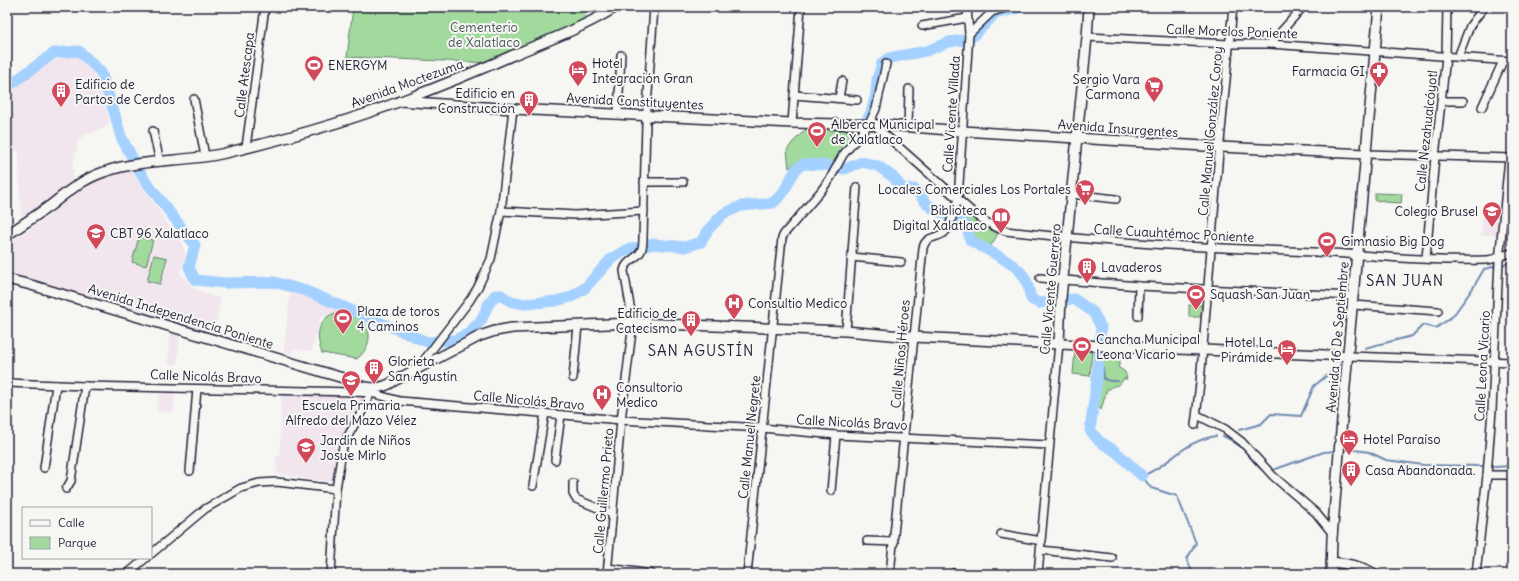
<svg xmlns="http://www.w3.org/2000/svg" width="1519" height="581" font-family="Delius,sans-serif">
<rect width="100%" height="100%" fill="#f6f6f2"/>
<filter id="ink" filterUnits="userSpaceOnUse"><feTurbulence type="fractalNoise" baseFrequency=".025" numOctaves="2"/><feDisplacementMap in="SourceGraphic" scale="8" xChannelSelector="R" yChannelSelector="G"/><feConvolveMatrix kernelMatrix="1 2 1 2 8 2 1 2 1" color-interpolation-filters="sRGB"/></filter>
<g filter="url(#ink)">
<g fill="#f1e5ee">
<polygon points="79,55 94,71 102,92 110,125 97,131 84,135 78,140 73,165 73,180 50,201 21,219 19,151 7,151 7,91 23,81 48,62 68,56"/>
<polygon points="119,172 132,172 167,223 182,242 186,257 180,273 194,288 220,299 215,333 114,303 7,273 7,243 45,219 79,188 105,174"/>
<polygon points="1483,215 1502,217 1500,235 1481,235"/>
<polygon points="291,285 337,300 336,313 320,317 312,351 293,349 292,354 284,350"/>
<polygon points="170,330 180,333 177,364 168,364"/>
<polygon points="160,389 176,389 173,412 157,411"/>
<polygon points="281,394 359,394 366,403 339,445 338,456 332,482 277,474 276,456 280,456"/>
<polygon points="1351,565 1373,574 1341,574 1341,573"/>
</g>
<g fill="#a2da9e" stroke="#627e6c">
<polygon points="353,7 584,7 585,20 493,63 347,57"/>
<path d="M 806,129 L 861,131 L 832,163 C 815,160 803,155 789,168 L 787,150 L 793,142 Z"/>
<polygon points="1375,193 1402,194 1401,203 1384,202 1384,200 1375,201"/>
<polygon points="962,209 975,216 979,222 998,234 990,247 977,242 970,235 969,222 958,215"/>
<polygon points="139,237 153,240 146,266 132,262"/>
<polygon points="154,255 167,258 160,284 147,281"/>
<rect x="1189" y="305" width="14" height="12"/>
<path d="M 347,311 C 371,319 377,342 357,359 L 322,353 C 313,330 321,312 347,311 Z"/>
<path d="M 1101,348 L 1115,348 L 1114,355 L 1119,355 L 1120,363 L 1118,367 L 1125,372 L 1127,379 L 1123,379 C 1121,384 1118,386 1113,386 L 1110,389 L 1107,389 L 1101,410 L 1095,403 L 1098,396 L 1097,393 Z"/>
<polygon points="1075,350 1092,352 1090,376 1073,374"/>
</g>
<g fill="none" stroke-linecap="round" stroke-linejoin="round">
<g stroke="#708bb1" stroke-width="2">
<polyline points="1502,265 1512,262"/>
<polyline points="1365,348 1412,336 1423,325 1436,328 1453,316 1473,288 1484,269 1497,266"/>
<polyline points="1099,355 1103,359"/>
<polyline points="1103,367 1104,379 1110,381 1118,381"/>
<polyline points="1239,430 1261,424 1271,414 1301,416 1314,386 1341,364"/>
<path d="M 1223,436 C 1230,439 1236,443 1242,448 C 1251,456 1255,467 1266,472"/>
<polyline points="1342,450 1348,449 1369,452 1386,460 1424,465 1484,466"/>
<polyline points="1494,467 1512,466"/>
<polyline points="1273,470 1324,452 1336,451"/>
<path d="M 1193,574 L 1187,559 L 1196,543 L 1177,496 L 1151,488 L 1142,476 C 1171,465 1183,441 1216,436"/>
</g>
<g stroke="#a4d1ff" stroke-width="11">
<polyline points="972,37 995,14 1022,7"/>
<path d="M 7,87 L 54,53 L 79,51 L 101,72 L 115,115 L 121,137 L 144,179 L 195,245 L 189,267 L 195,280 L 225,283 L 274,282 L 306,291 L 427,342 L 455,340 L 468,333 L 481,321 L 488,305 L 495,295 L 501,295 L 510,301 L 524,304 L 556,301 L 571,297 L 585,288 L 611,259 L 626,250 L 654,244 L 685,247 L 701,242 L 708,230 L 723,214 L 741,206 L 773,203 L 783,193 L 796,169 L 803,164 L 825,165 L 845,169 L 862,162 L 878,166 L 893,177 L 903,189 L 915,189 C 920,195 926,204 932,208 C 950,220 966,213 970,240 C 985,250 1013,261 1023,275 C 1028,281 1029,291 1031,299 L 1039,303 L 1074,299 L 1093,312 L 1101,327 L 1097,378 L 1090,430 L 1099,441 L 1115,451 L 1142,476"/>
<polyline points="866,122 871,113 876,94 877,80 882,63 889,58 926,51 949,42 963,40"/>
</g>
<g stroke="#22223b" stroke-width="10">
<g id="minor">
<polyline points="922,26 967,18"/>
<polyline points="969,34 992,12 1008,7"/>
<polyline points="1087,37 1230,44 1270,44 1512,61"/>
<polyline points="1270,44 1303,7"/>
<polyline points="1458,57 1470,26 1484,7"/>
<polyline points="794,95 857,100"/>
<polyline points="839,98 842,81"/>
<polyline points="194,99 205,156"/>
<polyline points="1441,101 1463,101"/>
<polyline points="1482,107 1503,61"/>
<polyline points="618,113 621,55"/>
<polyline points="792,123 801,7"/>
<path d="M 873,124 L 977,216 C 987,223 995,228 1006,231 C 1108,243 1211,248 1314,252 C 1371,255 1429,262 1486,260 C 1496,260 1503,254 1512,253"/>
<polyline points="908,127 909,89"/>
<polyline points="153,131 160,162"/>
<polyline points="246,147 265,7"/>
<polyline points="1366,154 1512,158"/>
<polyline points="644,182 683,182"/>
<polyline points="1071,194 1116,199"/>
<polyline points="501,211 575,215 644,211"/>
<polyline points="852,257 901,262"/>
<polyline points="1426,258 1435,157 1446,57 1447,7"/>
<polyline points="1040,278 1139,286 1353,296"/>
<polyline points="1353,305 1438,311"/>
<polyline points="1138,316 1139,286"/>
<polyline points="846,331 857,187"/>
<polyline points="1349,356 1512,362"/>
<polyline points="418,368 470,300 478,287 491,259 501,211 513,109"/>
<polyline points="573,378 578,325"/>
<polyline points="7,383 85,386 355,392 371,393 400,401 621,420 762,428 836,435 1049,445"/>
<polyline points="1197,415 1225,429 1242,442 1273,476 1316,513 1333,534"/>
<polyline points="1195,425 1200,383 1219,152 1233,7"/>
<polyline points="555,460 561,415"/>
<polyline points="44,468 56,385"/>
<polyline points="190,471 197,389"/>
<polyline points="1487,475 1512,475"/>
<polyline points="573,483 573,494 576,499 612,514"/>
<polyline points="533,486 545,413"/>
<polyline points="66,489 71,481 85,386"/>
<polyline points="831,491 836,435"/>
<polyline points="1001,534 1042,541"/>
<polyline points="867,541 894,542"/>
<polyline points="1041,550 1112,558"/>
<polyline points="151,554 205,509 241,488 259,483 277,482 336,489"/>
<polyline points="608,568 652,574"/>
<polyline points="127,574 146,558"/>
<polyline points="331,574 336,489 342,451 344,443 364,408 372,390"/>
<path d="M 607,574 L 621,420 L 633,323 L 624,271 C 625,261 637,259 641,251 C 643,247 643,242 643,238 L 646,122 L 654,7"/>
<polyline points="747,574 782,238 784,234 821,191 831,177 843,155 869,124 876,109 886,64"/>
<path d="M 890,574 L 923,248 C 926,235 937,239 945,232 C 951,226 955,207 958,199 L 969,34 L 967,7"/>
<polyline points="954,574 954,573"/>
<polyline points="1038,574 1059,343"/>
<polyline points="1476,574 1487,475 1492,410 1499,261 1509,158"/>
</g>
</g>
<g stroke="#22223b" stroke-width="12">
<g id="secondary">
<polyline points="400,101 513,109 792,123 887,125 962,131 1220,147 1366,154"/>
<path d="M 7,235 C 22,225 37,215 51,205 C 67,192 83,179 104,172 C 139,159 183,162 221,154 C 281,140 343,123 401,101 C 438,87 475,72 511,56 C 546,41 583,28 616,7"/>
<polyline points="7,279 31,285 353,381"/>
<polyline points="1059,343 1061,298 1087,37 1089,7"/>
<path d="M 347,380 C 362,389 381,391 394,381 L 480,336 L 495,331 L 512,328 L 633,323 L 846,331 L 913,337 L 1103,346 L 1349,356"/>
<path d="M 1331,562 C 1347,563 1361,566 1375,574"/>
<polyline points="1331,574 1332,538 1339,453 1379,7"/>
</g>
</g>
<use href="#minor" stroke="#f6f6f2" stroke-width="7"/>
<use href="#secondary" stroke="#f6f6f2" stroke-width="9"/>
</g>
</g>
<defs>
<g id="stadium-pin" transform="scale(1)"><path d="M0 17L-7.5 6A9.5 9.5 0 1 1 7.5 6Z" fill="#d1495b" stroke="#f6f6f2"/><path d="M0-5a6.5 5 0 1 0 0 10a6.5 5 0 1 0 0-10ZM-3.5-1.8h7v3.6h-7Z" fill="#fff"/></g>
<g id="hotel-pin" transform="scale(1)"><path d="M0 17L-7.5 6A9.5 9.5 0 1 1 7.5 6Z" fill="#d1495b" stroke="#f6f6f2"/><path d="M-6-4.5h1.5V1H6V5H4.5V3h-9V5H-6ZM-4 0a1.8 1.8 0 1 1 3.6 0ZM.5 0V-2.5h3Q6-2.5 6 0Z" fill="#fff"/></g>
<g id="pharmacy-pin" transform="scale(1)"><path d="M0 17L-7.5 6A9.5 9.5 0 1 1 7.5 6Z" fill="#d1495b" stroke="#f6f6f2"/><path d="M-2-6h4v4h4v4h-4v4h-4v-4h-4v-4h4Z" fill="#fff"/></g>
<g id="supermarket-pin" transform="scale(1)"><path d="M0 17L-7.5 6A9.5 9.5 0 1 1 7.5 6Z" fill="#d1495b" stroke="#f6f6f2"/><path d="M-6-5.5h2.5l.6 2H6L4.5 2H-2.5L-4.4-4H-6ZM-1.5 3.2a1.3 1.3 0 1 0 .1 0ZM3 3.2a1.3 1.3 0 1 0 .1 0Z" fill="#fff"/></g>
<g id="building-pin" transform="scale(1)"><path d="M0 17L-7.5 6A9.5 9.5 0 1 1 7.5 6Z" fill="#d1495b" stroke="#f6f6f2"/><path d="M-4-6H4V6H1V3H-1V6H-4ZM-2.5-4.3h1.7v1.8h-1.7ZM.8-4.3h1.7v1.8H.8ZM-2.5-1h1.7V.8h-1.7ZM.8-1h1.7V.8H.8Z" fill="#fff"/></g>
<g id="school-pin" transform="scale(1)"><path d="M0 17L-7.5 6A9.5 9.5 0 1 1 7.5 6Z" fill="#d1495b" stroke="#f6f6f2"/><path d="M0-5L7-2L0 1L-7-2ZM-4 1L0 2.5L4 1V4Q0 6-4 4Z" fill="#fff"/></g>
<g id="library-pin" transform="scale(1)"><path d="M0 17L-7.5 6A9.5 9.5 0 1 1 7.5 6Z" fill="#d1495b" stroke="#f6f6f2"/><path d="M-6-4Q-3-5.5-.7-3.5V5Q-3 3-6 4ZM6-4Q3-5.5 .7-3.5V5Q3 3 6 4Z" fill="#fff"/></g>
<g id="hospital-pin" transform="scale(1)"><path d="M0 17L-7.5 6A9.5 9.5 0 1 1 7.5 6Z" fill="#d1495b" stroke="#f6f6f2"/><path d="M-5-5h3v3.5h4V-5h3V5h-3V1.5h-4V5h-3Z" fill="#fff"/></g>
</defs>
<g fill-rule="evenodd">
<use href="#stadium-pin" x="314" y="65"/>
<use href="#hotel-pin" x="578" y="70"/>
<use href="#pharmacy-pin" x="1379" y="71"/>
<use href="#supermarket-pin" x="1154" y="86"/>
<use href="#building-pin" x="61" y="91"/>
<use href="#building-pin" x="529" y="100"/>
<use href="#stadium-pin" x="817" y="131"/>
<use href="#supermarket-pin" x="1085" y="189"/>
<use href="#school-pin" x="1492" y="211"/>
<use href="#library-pin" x="1001" y="217"/>
<use href="#school-pin" x="96" y="233"/>
<use href="#stadium-pin" x="1327" y="241"/>
<use href="#building-pin" x="1087" y="267"/>
<use href="#stadium-pin" x="1196" y="294"/>
<use href="#hospital-pin" x="734" y="303"/>
<use href="#stadium-pin" x="343" y="318"/>
<use href="#building-pin" x="691" y="320"/>
<use href="#stadium-pin" x="1082" y="346"/>
<use href="#hotel-pin" x="1287" y="349"/>
<use href="#building-pin" x="374" y="368"/>
<use href="#school-pin" x="351" y="380"/>
<use href="#hospital-pin" x="602" y="394"/>
<use href="#hotel-pin" x="1349" y="439"/>
<use href="#school-pin" x="306" y="447"/>
<use href="#building-pin" x="1351" y="470"/>
</g>
<g text-anchor="middle" stroke-width="4" stroke-linejoin="round" paint-order="stroke">
<g font-size="13" fill="#485959" stroke="#f6f6f2">
<text x="484" y="32">Cementerio<tspan x="484" dy="15">de Xalatlaco</tspan></text>
</g>
<g font-size="13" fill="#22223b" stroke="#f6f6f2">
<text transform="translate(1232 31) rotate(2)" y="5">Calle Morelos Poniente</text>
<text transform="translate(244 75) rotate(-83)" y="5">Calle Atescapa</text>
<text transform="translate(407 83) rotate(-20)" y="5">Avenida Moctezuma</text>
<text transform="translate(635 101) rotate(3)" y="5">Avenida Constituyentes</text>
<text transform="translate(951 114) rotate(-86)" y="5">Calle Vicente Villada</text>
<text transform="translate(1118 128) rotate(4)" y="5">Avenida Insurgentes</text>
<text transform="translate(1210 131) rotate(-85)" y="5">Calle Manuel González Coroy</text>
<text transform="translate(1426 131) rotate(-84)" y="5">Calle Nezahualcóyotl</text>
<text transform="translate(1174 233) rotate(3)" y="5">Calle Cuauhtémoc Poniente</text>
<text transform="translate(1050 289) rotate(-85)" y="5">Calle Vicente Guerrero</text>
<text transform="translate(181 316) rotate(17)" y="5">Avenida Independencia Poniente</text>
<text transform="translate(1337 337) rotate(-85)" y="5">Avenida 16 De Septiembre</text>
<text transform="translate(900 354) rotate(-85)" y="5">Calle Niños Héroes</text>
<text transform="translate(1482 366) rotate(-87)" y="5">Calle Leona Vicario</text>
<text transform="translate(206 376) rotate(2)" y="5">Calle Nicolás Bravo</text>
<text transform="translate(529 400) rotate(5)" y="5">Calle Nicolás Bravo</text>
<text transform="translate(852 422) rotate(3)" y="5">Calle Nicolás Bravo</text>
<text transform="translate(749 437) rotate(-84)" y="5">Calle Manuel Negrete</text>
<text transform="translate(603 491) rotate(-85)" y="5">Calle Guillermo Prieto</text>
</g>
<g font-size="13" fill="#22223b" stroke="#f6f6f2" text-anchor="start">
<text x="592" y="68">Hotel<tspan x="592" dy="15">Integración Gran</tspan></text>
<text x="328" y="70">ENERGYM</text>
<text x="1365" y="76" text-anchor="end">Farmacia GI</text>
<text x="1140" y="84" text-anchor="end">Sergio Vara<tspan x="1140" dy="15">Carmona</tspan></text>
<text x="75" y="89">Edificio de<tspan x="75" dy="15">Partos de Cerdos</tspan></text>
<text x="515" y="98" text-anchor="end">Edificio en<tspan x="515" dy="15">Construcción</tspan></text>
<text x="831" y="129">Alberca Municipal<tspan x="831" dy="15">de Xalatlaco</tspan></text>
<text x="1071" y="194" text-anchor="end">Locales Comerciales Los Portales</text>
<text x="987" y="215" text-anchor="end">Biblioteca<tspan x="987" dy="15">Digital Xalatlaco</tspan></text>
<text x="1478" y="216" text-anchor="end">Colegio Brusel</text>
<text x="110" y="238">CBT 96 Xalatlaco</text>
<text x="1341" y="246">Gimnasio Big Dog</text>
<text x="1101" y="272">Lavaderos</text>
<text x="1210" y="299">Squash San Juan</text>
<text x="748" y="308">Consultio Medico</text>
<text x="357" y="316">Plaza de toros<tspan x="357" dy="15">4 Caminos</tspan></text>
<text x="677" y="318" text-anchor="end">Edificio de<tspan x="677" dy="15">Catecismo</tspan></text>
<text x="1096" y="344">Cancha Municipal<tspan x="1096" dy="15">Leona Vicario</tspan></text>
<text x="1273" y="347" text-anchor="end">Hotel La<tspan x="1273" dy="15">Pirámide</tspan></text>
<text x="388" y="366">Glorieta<tspan x="388" dy="15">San Agustín</tspan></text>
<text x="616" y="392">Consultorio<tspan x="616" dy="15">Medico</tspan></text>
<text x="351" y="410" text-anchor="middle">Escuela Primaria<tspan x="351" dy="15">Alfredo del Mazo Vélez</tspan></text>
<text x="1363" y="444">Hotel Paraíso</text>
<text x="320" y="445">Jardín de Niños<tspan x="320" dy="15">Josue Mirlo</tspan></text>
<text x="1365" y="475">Casa Abandonada.</text>
</g>
<g font-size="15" letter-spacing="1" fill="#22223b" stroke="#f6f6f2">
<text x="1405" y="286">SAN JUAN</text>
<text x="701" y="356">SAN AGUSTÍN</text>
</g>
</g>
<rect width="1519" height="581" fill="none" stroke="#f6f6f2" stroke-width="24"/>
<rect x="12" y="12" width="1495" height="557" fill="none" stroke="#22223b" stroke-width="1.5" filter="url(#ink)"/>
<rect x="22" y="507" width="130" height="52" fill="#f6f6f2" stroke="#a1a1a9"/>
<rect x="30" y="520" width="20" height="6" fill="#f6f6f2" stroke="#a1a1a9"/>
<text x="58" y="527" font-size="12" fill="#22223b">Calle</text>
<rect x="30" y="537" width="20" height="12" fill="#a2da9e" stroke="#a1a1a9"/>
<text x="58" y="547" font-size="12" fill="#22223b">Parque</text>
</svg>
